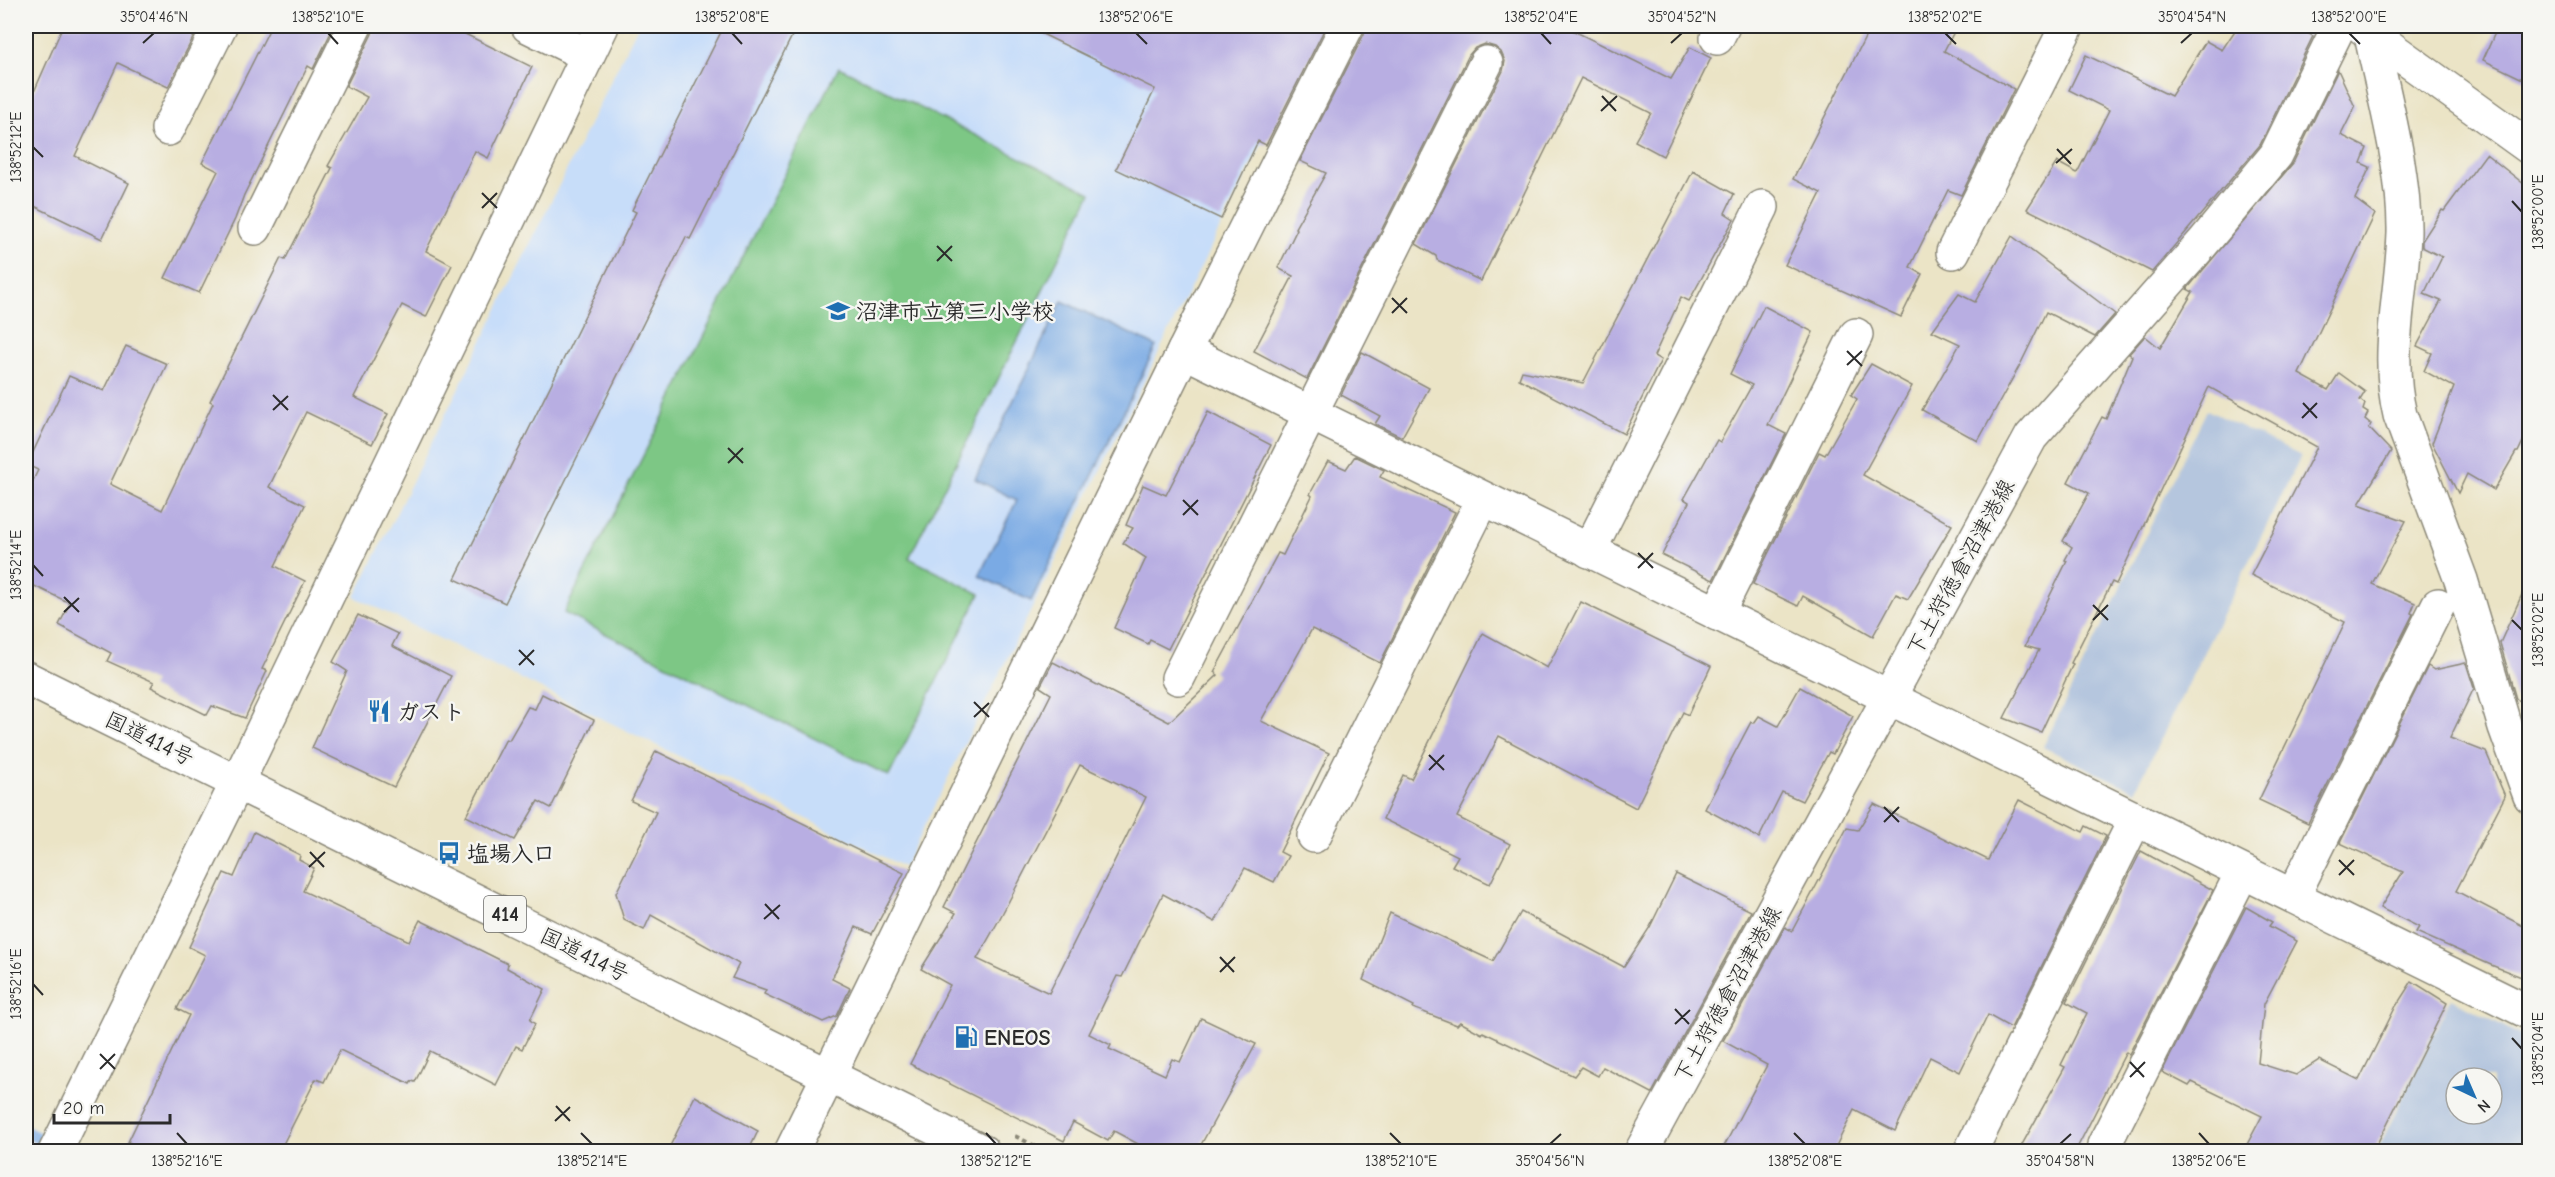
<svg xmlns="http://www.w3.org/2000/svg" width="2555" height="1177" font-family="'Comic Neue','Klee One',sans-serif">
<rect width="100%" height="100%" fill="#f6f6f2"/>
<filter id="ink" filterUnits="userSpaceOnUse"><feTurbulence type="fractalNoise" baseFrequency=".0167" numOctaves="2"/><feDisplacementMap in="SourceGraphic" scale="12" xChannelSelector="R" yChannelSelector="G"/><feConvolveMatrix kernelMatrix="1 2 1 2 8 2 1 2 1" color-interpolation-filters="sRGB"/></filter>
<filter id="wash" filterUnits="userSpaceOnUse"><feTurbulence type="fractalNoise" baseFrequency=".008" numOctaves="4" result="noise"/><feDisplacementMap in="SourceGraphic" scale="24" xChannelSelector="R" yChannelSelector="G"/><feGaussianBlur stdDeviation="1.35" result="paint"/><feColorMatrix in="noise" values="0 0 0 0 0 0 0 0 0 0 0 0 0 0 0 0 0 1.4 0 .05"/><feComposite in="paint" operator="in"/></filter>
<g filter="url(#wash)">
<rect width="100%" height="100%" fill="#ebe4c6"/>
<polygon fill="#c7ddf9" points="638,26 1320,26 904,867 355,597"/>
<g fill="#b5c6de" fill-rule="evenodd">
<polygon points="2207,410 2301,456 2135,791 2043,747"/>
<path d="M 2451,998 L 2529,1040 L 2529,1151 L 2377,1151 ZM 2456,1078 L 2492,1078 L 2492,1114 L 2456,1114 Z"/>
</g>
<polygon fill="#7dc785" stroke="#547958" stroke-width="1.5" points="839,67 1091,193 909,558 980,594 889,776 564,613"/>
<polygon fill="#7aaae4" stroke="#526a88" stroke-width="1.5" points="1062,301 1156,346 1031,601 979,576 1017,500 975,479"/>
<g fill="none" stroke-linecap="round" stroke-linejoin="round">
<polyline stroke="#7aaae4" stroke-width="12" points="26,1132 56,1147"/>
</g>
<g id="blocks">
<g fill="#b8aee2" fill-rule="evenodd">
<polygon points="63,26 199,26 168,87 118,63 75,156 129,183 102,239 26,202 26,110"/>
<polygon points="271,26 334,26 313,69 308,66 244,195 235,219 199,293 165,278 218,171 202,163"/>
<polygon points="374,26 449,26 532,67 488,158 475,151 426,251 452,265 426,317 402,305 354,397 388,414 372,444 306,412 269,487 305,505 275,566 305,581 262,669 267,671 245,718 212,706 207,715 151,687 154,682 107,661 111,653 59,625 70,603 26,582 26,495 38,470 27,465 69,376 104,391 126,346 167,364 110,484 162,510 213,403 210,401 281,258 285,260 332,168 328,166 367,97 346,86 372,34"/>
<polygon points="724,26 797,26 690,239 686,237 505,603 455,579 636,212 632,210"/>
<polygon points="1026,26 1326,26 1266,145 1258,141 1221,219 1116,169 1155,89"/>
<polygon points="1366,26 1564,26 1671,79 1690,47 1711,58 1663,156 1635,141 1651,113 1581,78 1481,281 1437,260 1436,256 1416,244 1503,71 1505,61 1501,52 1495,47 1485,44 1475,48 1469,55 1307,379 1254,351 1293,276 1278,268 1297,229 1295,228 1326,173 1300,161 1364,34"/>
<polygon points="1871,26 1957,26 1944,51 2014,89 1961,195 1948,190 1910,267 1922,274 1901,317 1785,265 1821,193 1793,179"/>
<polygon points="2238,26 2295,26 2313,36 2260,145 2152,272 2027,209 2057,162 2077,173 2109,110 2069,90 2086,55 2171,96 2206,41 2222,50"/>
<polygon points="2498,26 2529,26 2529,82 2483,60"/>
<polygon points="2338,70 2355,107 2341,135 2367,148 2361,163 2370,167 2355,199 2375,214 2299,374 2328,390 2339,373 2365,392 2360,400 2365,404 2363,410 2368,413 2365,419 2371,424 2369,428 2391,451 2359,504 2406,521 2372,584 2415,603 2411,613 2413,614 2308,823 2259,800 2345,622 2251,575 2317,447 2209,387 2116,584 2112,582 2071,663 2073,664 2041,732 2004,718 2039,650 2025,646 2067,561 2065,560 2072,547 2063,541 2089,493 2068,482 2102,417 2106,419 2132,356 2129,354 2145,336 2160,348 2193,292 2187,289 2293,163"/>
<polygon points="2486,154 2529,188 2529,429 2518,452 2516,452 2494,490 2467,474 2458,493 2432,443 2454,387 2424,371 2432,353 2417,346 2441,301 2424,294 2442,257 2422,247 2422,241 2442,210 2444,211"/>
<polygon points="1693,171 1734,194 1725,213 1734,219 1689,301 1681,297 1654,356 1661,360 1624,434 1519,379 1522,371 1583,383"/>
<polygon points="2012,236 2115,314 2095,337 2046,312 2021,363 1978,441 1922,410 1960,344 1932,331 1959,294 1975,302"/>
<polygon points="1764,306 1813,332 1768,425 1786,434 1713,580 1662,555 1689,502 1684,499 1717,440 1720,442 1752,385 1730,374"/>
<polygon points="1362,352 1429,388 1402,437 1375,424 1380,416 1341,395"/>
<polygon points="1871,364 1912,386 1863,475 1952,525 1908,599 1896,594 1873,636 1803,596 1798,606 1753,584 1819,452 1825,455 1857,399 1851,395"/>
<polygon points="1208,412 1271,445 1168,649 1150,640 1148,644 1114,628 1146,558 1123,543 1133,528 1126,525 1143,485 1166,495"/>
<path d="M 1355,456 L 1384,470 L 1380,477 L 1455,512 L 1380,663 L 1312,629 L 1261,721 L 1329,753 L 1280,852 L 1288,856 L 1274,882 L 1245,868 L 1215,922 L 1163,894 L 1122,977 L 1117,976 L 1089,1034 L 1111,1045 L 1109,1049 L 1165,1075 L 1172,1059 L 1180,1062 L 1201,1018 L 1256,1044 L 1197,1152 L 1153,1152 L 1114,1131 L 1108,1141 L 1073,1122 L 1064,1141 L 910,1064 L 950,985 L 921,969 L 956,913 L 944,907 L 1051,694 L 1040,687 L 1053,662 L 1169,722 L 1218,675 L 1214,672 L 1278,553 L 1283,555 L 1312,496 L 1310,494 L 1328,461 L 1346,469 ZM 1080,765 L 1146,797 L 1049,993 L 977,959 L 999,920 Z"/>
<polygon points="2529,579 2529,705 2516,699 2500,643"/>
<polygon points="1581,602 1711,666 1688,715 1683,712 1636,808 1499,736 1457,817 1510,844 1490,884 1452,866 1458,856 1383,819 1403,775 1411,779 1483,633 1547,668"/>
<polygon points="358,615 398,634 392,646 451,676 394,787 312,748 347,671 333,662"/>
<polygon points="2466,663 2474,688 2450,738 2486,752 2505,796 2456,891 2529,929 2529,980 2491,965 2416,932 2419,927 2380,908 2403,872 2340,843 2428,666 2434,670"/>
<polygon points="1800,687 1853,716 1833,754 1829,752 1802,801 1782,792 1759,838 1705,809 1751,722 1754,723 1759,716 1778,726"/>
<polygon points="542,694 594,720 551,808 538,801 515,840 466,816 506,739 509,740 528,707 535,709"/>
<polygon points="656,751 904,873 872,934 856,927 832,979 850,988 837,1016 823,1022 764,994 766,990 732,978 739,964 651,915 644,930 624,920 616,893 656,812 631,801"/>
<polygon points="2019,800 2083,832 2086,826 2106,836 2011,1028 1988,1015 1960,1072 1930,1057 1895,1131 1854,1110 1833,1152 1721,1152 1767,1065 1723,1041 1785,927 1792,931 1847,828 1858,830 1874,804 1988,860"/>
<polygon points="254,832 300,855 299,860 314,868 303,891 409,941 420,920 508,964 507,968 545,989 530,1020 535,1024 522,1049 516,1046 496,1085 430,1051 415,1082 412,1081 410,1084 340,1050 324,1082 316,1079 279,1152 147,1152 128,1142 189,1015 177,1009 205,955 189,947 224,873 234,877"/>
<polygon points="2141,851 2213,890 2129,1054 2126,1052 2075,1152 2018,1152 2065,1067 2061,1065 2087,1013 2066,1002"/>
<polygon points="1676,874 1751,911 1652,1093 1603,1067 1598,1076 1581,1067 1574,1076 1483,1032 1482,1034 1460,1022 1457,1025 1413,1008 1414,1006 1363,980 1390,913 1493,961 1521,912 1624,967 1650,927"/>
<polygon points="2246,907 2272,922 2269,926 2297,941 2264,1004 2258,1063 2296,1075 2319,1060 2359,1080 2396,1006 2412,981 2447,1003 2373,1152 2243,1152 2262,1116 2192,1082 2189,1086 2162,1072"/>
<polygon points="695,1096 758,1131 748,1152 667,1152"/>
</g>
</g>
</g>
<g filter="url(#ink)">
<use href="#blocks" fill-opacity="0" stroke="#8b8878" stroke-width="1.5"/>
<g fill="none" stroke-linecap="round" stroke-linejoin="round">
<g stroke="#8b8878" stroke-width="36">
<g id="minor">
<polyline points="528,26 587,55"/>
<polyline points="2363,28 2530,148"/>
<path d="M 2371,35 C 2384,97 2405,171 2404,233 C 2402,294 2385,354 2400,415 L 2461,580 L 2505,727 L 2530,796"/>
<polyline points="1717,38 1723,26"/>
<polyline points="168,129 220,26"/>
<polyline points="255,228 355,26"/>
<polyline points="1953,252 2067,26"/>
<polyline points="1184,351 2530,1013"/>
<polyline points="1589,551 1762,207"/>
<polyline points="1717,614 1856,335"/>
<polyline points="1178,678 1486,63"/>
<polyline points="1314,836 1483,499"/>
<polyline points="2293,896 2438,605"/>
<polyline points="2104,1145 2242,873"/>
<polyline points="55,1152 238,781 602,26"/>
<polyline points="791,1152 1184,351 1347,26"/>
<polyline points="1970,1152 2135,820"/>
</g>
</g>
<g stroke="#8b8878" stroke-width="36">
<polyline id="major" points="1641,1152 2031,437 2202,244 2276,155 2339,26"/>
</g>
<g stroke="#8b8878" stroke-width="36">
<polyline id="highway" points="26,678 983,1152"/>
</g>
<polyline stroke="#8b8878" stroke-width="4" stroke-dasharray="4.5 4.5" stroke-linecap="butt" points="1015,1136 1047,1152"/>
<use href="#minor" stroke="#fff" stroke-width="33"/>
<use href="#major" stroke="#fff" stroke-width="33"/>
<use href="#highway" stroke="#fff" stroke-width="33"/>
</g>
</g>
<path fill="none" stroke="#2b2b2b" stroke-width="2" d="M 328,33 L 338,44M 732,33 L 742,44M 1136,33 L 1147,44M 1541,33 L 1551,44M 1945,33 L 1956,44M 2349,33 L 2360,44M 143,43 L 154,33M 1671,43 L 1682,33M 2181,43 L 2192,33M 1602,96 L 1616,111M 1601,111 L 1617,96M 33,147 L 43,157M 2057,149 L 2071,164M 2056,163 L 2072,149M 482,193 L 497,208M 2512,201 L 2522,212M 482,208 L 497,193M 937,246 L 952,261M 937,261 L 952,246M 1392,298 L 1407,313M 1392,313 L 1407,298M 1847,351 L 1862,366M 1847,365 L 1862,351M 273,395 L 288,410M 2303,403 L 2317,418M 273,410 L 288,396M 2302,418 L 2317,403M 728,448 L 743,463M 728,463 L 743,448M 1183,500 L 1198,515M 1183,515 L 1198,500M 1638,553 L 1653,568M 33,565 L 43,576M 1638,568 L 1653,553M 64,597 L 79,612M 2093,605 L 2108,620M 64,612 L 79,598M 2093,620 L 2108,605M 2512,620 L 2522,630M 519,650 L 534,665M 519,665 L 534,650M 974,702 L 989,717M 974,717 L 989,703M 1429,755 L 1444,770M 1429,770 L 1444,755M 1884,807 L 1899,822M 1884,822 L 1899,807M 310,852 L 324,867M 2339,860 L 2354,875M 309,867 L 325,852M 2339,875 L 2354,860M 765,904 L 779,919M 764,919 L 780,905M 1220,957 L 1234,972M 1220,972 L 1235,957M 33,984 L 43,995M 1675,1009 L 1689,1024M 1675,1024 L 1690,1010M 2512,1038 L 2522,1049M 100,1054 L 115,1069M 2130,1062 L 2144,1077M 100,1069 L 115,1054M 2130,1077 L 2145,1062M 556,1106 L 570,1121M 555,1121 L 570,1107M 177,1133 L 187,1144M 581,1133 L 592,1144M 986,1133 L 996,1144M 1390,1133 L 1401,1144M 1794,1133 L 1805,1144M 2199,1133 L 2209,1144M 1550,1144 L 1561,1134M 2060,1144 L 2071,1134"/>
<defs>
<g id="school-bare" transform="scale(1.8)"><path d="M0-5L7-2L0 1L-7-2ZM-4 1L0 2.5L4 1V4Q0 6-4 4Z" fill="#1f6fb2" stroke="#f6f6f2" stroke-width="2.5" paint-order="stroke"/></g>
<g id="restaurant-bare" transform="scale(1.8)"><path d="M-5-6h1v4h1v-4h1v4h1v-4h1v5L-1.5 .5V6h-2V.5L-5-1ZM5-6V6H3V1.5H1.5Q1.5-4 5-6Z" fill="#1f6fb2" stroke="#f6f6f2" stroke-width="2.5" paint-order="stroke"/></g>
<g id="bus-bare" transform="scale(1.8)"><path d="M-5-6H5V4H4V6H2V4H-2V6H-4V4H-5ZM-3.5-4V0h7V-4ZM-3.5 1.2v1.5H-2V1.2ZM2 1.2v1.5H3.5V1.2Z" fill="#1f6fb2" stroke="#f6f6f2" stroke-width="2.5" paint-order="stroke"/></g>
<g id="fuel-bare" transform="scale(1.8)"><path d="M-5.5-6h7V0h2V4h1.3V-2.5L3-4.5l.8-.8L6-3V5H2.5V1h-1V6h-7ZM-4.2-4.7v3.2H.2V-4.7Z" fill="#1f6fb2" stroke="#f6f6f2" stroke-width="2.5" paint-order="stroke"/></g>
</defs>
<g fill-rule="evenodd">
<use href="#school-bare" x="838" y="311"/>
<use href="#restaurant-bare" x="379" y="711"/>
<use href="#bus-bare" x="449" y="853"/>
<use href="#fuel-bare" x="966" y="1037"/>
</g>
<g text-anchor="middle" stroke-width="5" stroke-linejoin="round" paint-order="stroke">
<rect fill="#f6f6f2" stroke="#686867" stroke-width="1.5" x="484" y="896" width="42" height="36" rx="4.5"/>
<g font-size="21" font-weight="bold" fill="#2b2b2b">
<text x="505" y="921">414</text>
</g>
<g font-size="22" font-weight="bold" fill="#2b2b2b" stroke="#f6f6f2" text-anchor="start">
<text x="856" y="319">沼津市立第三小学校</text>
<text x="397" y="719">ガスト</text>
<text x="467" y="861">塩場入口</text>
<text x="984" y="1045">ENEOS</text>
</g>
<g font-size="22" fill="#2b2b2b" stroke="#f6f6f2">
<text transform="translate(1960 567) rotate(-61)" y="8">下土狩徳倉沼津港線</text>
<text transform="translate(150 738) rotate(26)" y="8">国道414号</text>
<text transform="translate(585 954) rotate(26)" y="8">国道414号</text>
<text transform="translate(1727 994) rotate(-61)" y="8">下土狩徳倉沼津港線</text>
</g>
</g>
<rect width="2555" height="1177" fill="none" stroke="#f6f6f2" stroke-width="66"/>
<g transform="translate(2474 1096) rotate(136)"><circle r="28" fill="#f6f6f2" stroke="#a5a5a2" stroke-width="1.5"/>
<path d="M0-4.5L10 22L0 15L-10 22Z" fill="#1f6fb2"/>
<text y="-9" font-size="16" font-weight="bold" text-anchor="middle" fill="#2b2b2b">N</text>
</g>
<path d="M54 1114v9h116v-9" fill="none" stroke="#2b2b2b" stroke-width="3"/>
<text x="63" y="1114" font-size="18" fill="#2b2b2b" stroke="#f6f6f2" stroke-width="4.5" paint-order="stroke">20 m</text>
<rect x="33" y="33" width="2489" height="1111" fill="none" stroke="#2b2b2b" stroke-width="2"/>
<g font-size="15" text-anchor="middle" fill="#2b2b2b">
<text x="154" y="22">35°04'46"N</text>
<text x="328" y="22">138°52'10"E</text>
<text x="732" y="22">138°52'08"E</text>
<text x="1136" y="22">138°52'06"E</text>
<text x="1541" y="22">138°52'04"E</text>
<text x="1682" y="22">35°04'52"N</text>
<text x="1945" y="22">138°52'02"E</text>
<text x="2192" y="22">35°04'54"N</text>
<text x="2349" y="22">138°52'00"E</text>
<text transform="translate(16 147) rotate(-90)" y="5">138°52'12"E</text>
<text transform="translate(2538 212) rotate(-90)" y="5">138°52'00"E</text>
<text transform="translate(16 565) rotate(-90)" y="5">138°52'14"E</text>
<text transform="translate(2538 630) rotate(-90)" y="5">138°52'02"E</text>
<text transform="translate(16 984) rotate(-90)" y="5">138°52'16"E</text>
<text transform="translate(2538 1049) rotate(-90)" y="5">138°52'04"E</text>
<text x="187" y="1166">138°52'16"E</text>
<text x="592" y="1166">138°52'14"E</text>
<text x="996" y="1166">138°52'12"E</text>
<text x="1401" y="1166">138°52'10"E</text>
<text x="1550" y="1166">35°04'56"N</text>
<text x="1805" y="1166">138°52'08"E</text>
<text x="2060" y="1166">35°04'58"N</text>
<text x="2209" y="1166">138°52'06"E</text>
</g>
</svg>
